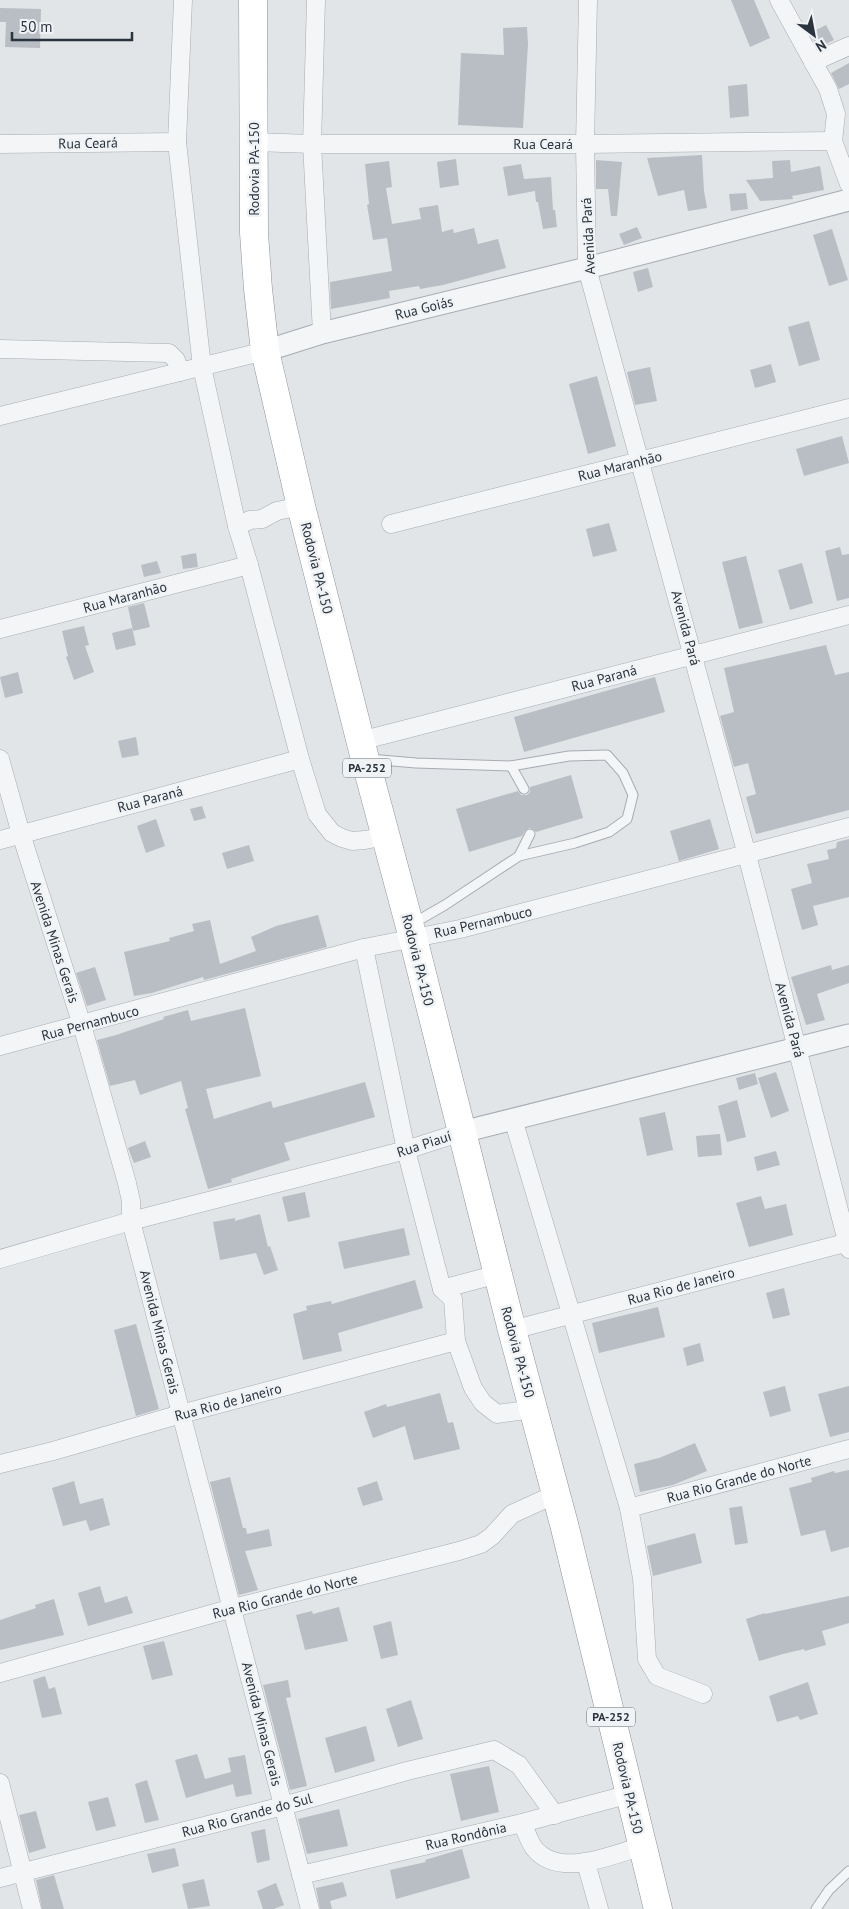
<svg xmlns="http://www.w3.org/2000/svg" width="849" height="1909" font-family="'PT Sans',sans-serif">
<rect width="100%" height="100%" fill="#e1e5e8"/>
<g fill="#b9bec4">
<polygon points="731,0 754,0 770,38 750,47"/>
<polygon points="0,8 41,9 40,48 5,47 6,22 0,22"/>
<polygon points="826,25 834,40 818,48 810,33"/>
<polygon points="527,27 528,44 523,128 458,125 461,53 504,55 503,28"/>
<polygon points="849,63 849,84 839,89 831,73"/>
<polygon points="747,84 749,116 730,118 728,86"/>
<polygon points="702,155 704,191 707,208 688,211 684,190 658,196 647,158"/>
<polygon points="456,159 459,185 440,188 437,162"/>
<polygon points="596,160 622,162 617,216 611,216 608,189 596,189"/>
<polygon points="790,160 791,172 820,166 824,190 792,196 793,199 760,201 746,180 773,178 772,161"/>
<polygon points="389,161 392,187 386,188 392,224 421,219 419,208 438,205 442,232 453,229 454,233 474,228 478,244 498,239 506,268 443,285 420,289 419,286 389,291 390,298 331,309 330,282 392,271 387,238 373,240 367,205 369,204 365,164"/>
<polygon points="521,164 524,179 551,177 553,210 555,210 557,227 543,229 538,202 536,202 535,191 508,196 503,167"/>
<polygon points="746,193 748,209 731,211 729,194"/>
<polygon points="637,227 642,238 624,245 619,234"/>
<polygon points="832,229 848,280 829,286 813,235"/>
<polygon points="648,268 653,287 638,292 633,272"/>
<polygon points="809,321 820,360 799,366 788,327"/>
<polygon points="771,364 776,382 755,388 750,370"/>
<polygon points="650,367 657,401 635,405 627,372"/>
<polygon points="597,376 616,446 588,454 569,384"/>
<polygon points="842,436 849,463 804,476 796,449"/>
<polygon points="609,523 617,551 593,557 586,529"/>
<polygon points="840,547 842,555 849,554 849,598 837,601 825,551"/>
<polygon points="196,553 198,567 183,569 181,556"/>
<polygon points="746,556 763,623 739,629 722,562"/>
<polygon points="157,561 161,573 144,577 141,565"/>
<polygon points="802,563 813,603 790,610 778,570"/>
<polygon points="144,603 150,627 133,631 128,607"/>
<polygon points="84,626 89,645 85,646 94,672 74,680 66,657 68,656 62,631"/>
<polygon points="132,628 136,645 116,650 112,633"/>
<polygon points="826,645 835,675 849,672 849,810 756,834 746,797 756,794 748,763 734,767 720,716 734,712 724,668"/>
<polygon points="18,672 23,693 5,698 0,677"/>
<polygon points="655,677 665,712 524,752 514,717"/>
<polygon points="136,737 139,755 122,758 118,741"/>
<polygon points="571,775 583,818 536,832 533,829 529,828 525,831 522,836 469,852 456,809 518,791 521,795 527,795 530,792 530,787"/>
<polygon points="202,806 206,818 194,821 190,809"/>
<polygon points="156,819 165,846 146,853 137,826"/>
<polygon points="710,819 719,849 679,861 670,831"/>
<polygon points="849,839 849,897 813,906 818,925 802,930 791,889 812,883 807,864 829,859 827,850 836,848 837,842"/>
<polygon points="249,845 254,861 227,869 222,853"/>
<polygon points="318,915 327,947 204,980 203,977 152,993 134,996 124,952 170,941 169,938 194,931 192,924 210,920 220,964 256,951 251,937 276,926"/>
<polygon points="831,965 832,970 849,965 849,983 817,994 825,1020 806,1025 791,977"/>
<polygon points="95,967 106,1000 87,1006 76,973"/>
<polygon points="245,1008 261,1076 206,1089 214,1119 271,1101 273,1108 365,1082 375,1117 284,1143 290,1160 231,1179 232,1182 208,1189 185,1109 188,1108 181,1081 140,1095 135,1080 110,1086 97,1040 116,1035 164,1019 163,1017 188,1010 191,1021"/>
<polygon points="776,1072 789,1111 771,1118 758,1078"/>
<polygon points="755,1073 758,1084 739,1090 736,1078"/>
<polygon points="737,1100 746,1137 727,1142 718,1106"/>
<polygon points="665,1112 673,1150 647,1156 639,1118"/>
<polygon points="720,1134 722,1155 698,1157 696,1136"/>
<polygon points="145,1141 151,1157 134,1163 128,1148"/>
<polygon points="776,1151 780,1165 757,1171 754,1157"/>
<polygon points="305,1192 310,1217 288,1222 282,1197"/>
<polygon points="761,1196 765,1209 786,1204 793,1235 749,1247 736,1203"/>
<polygon points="260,1214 268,1247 270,1246 278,1270 264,1275 256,1253 220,1260 213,1222 235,1218 235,1221"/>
<polygon points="404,1228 410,1255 344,1269 338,1242"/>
<polygon points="415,1280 423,1308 338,1333 342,1351 303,1360 293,1314 307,1310 306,1306 331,1301 332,1304"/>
<polygon points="784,1288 790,1315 773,1319 766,1293"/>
<polygon points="658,1307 665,1337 599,1353 592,1323"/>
<polygon points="136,1324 159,1409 136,1416 114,1330"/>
<polygon points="700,1343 704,1361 687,1366 683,1348"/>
<polygon points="785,1386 791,1411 770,1417 763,1392"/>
<polygon points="849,1386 849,1432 830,1437 818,1394"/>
<polygon points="440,1393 448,1423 453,1422 460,1449 414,1460 405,1426 373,1438 364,1412 386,1404 387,1407"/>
<polygon points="695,1443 707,1471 673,1485 640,1492 634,1464 659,1458"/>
<polygon points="849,1470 849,1547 831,1552 825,1530 801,1536 789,1488 812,1482 811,1478 834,1471 835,1473"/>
<polygon points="230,1477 243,1528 246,1528 247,1534 269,1529 272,1546 245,1551 258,1590 239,1595 210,1482"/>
<polygon points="74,1481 80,1504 103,1498 110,1525 90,1531 86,1520 63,1526 52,1488"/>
<polygon points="377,1481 383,1500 363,1506 357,1488"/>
<polygon points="742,1506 748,1543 735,1545 729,1508"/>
<polygon points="695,1533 702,1563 653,1576 647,1546"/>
<polygon points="100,1586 105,1603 127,1596 133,1613 88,1626 78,1593"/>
<polygon points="849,1596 849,1623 822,1631 826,1645 805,1651 804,1649 783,1654 759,1661 746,1619 765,1613 765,1614"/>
<polygon points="54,1599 64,1635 0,1650 0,1620 36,1608 35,1605"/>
<polygon points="339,1607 348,1641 305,1650 296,1615 312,1611 313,1614"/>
<polygon points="391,1621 398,1655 381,1659 373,1626"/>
<polygon points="164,1641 173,1675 152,1680 143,1646"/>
<polygon points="45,1676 49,1689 55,1687 62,1714 42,1718 33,1680"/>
<polygon points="288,1680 291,1697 286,1698 307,1786 290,1790 263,1685"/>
<polygon points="808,1682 818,1714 800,1720 798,1716 777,1722 769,1696"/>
<polygon points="411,1700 423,1739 398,1747 386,1709"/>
<polygon points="366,1726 375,1761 335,1773 325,1738"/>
<polygon points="197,1754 205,1779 231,1772 228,1758 245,1755 252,1794 236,1797 233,1784 186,1798 175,1760"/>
<polygon points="489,1766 499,1812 461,1821 450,1774"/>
<polygon points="147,1780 159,1820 145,1823 135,1784"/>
<polygon points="108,1797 116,1826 96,1831 88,1802"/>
<polygon points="339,1809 348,1846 307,1854 298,1819"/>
<polygon points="36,1811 46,1848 29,1853 19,1815"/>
<polygon points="265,1829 270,1860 257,1863 251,1832"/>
<polygon points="175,1848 179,1866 152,1873 147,1854"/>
<polygon points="462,1849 470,1878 396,1899 390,1870 426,1862 425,1860"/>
<polygon points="54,1875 64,1909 42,1909 36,1880"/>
<polygon points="204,1879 210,1906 188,1909 182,1884"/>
<polygon points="343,1882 347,1896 330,1901 332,1909 320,1909 316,1888"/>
<polygon points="276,1883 284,1905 274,1909 263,1909 257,1891"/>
</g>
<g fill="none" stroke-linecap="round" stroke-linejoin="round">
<g stroke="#a7acb2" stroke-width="11">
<g id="service">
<polyline points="369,759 416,763 511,766 569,756 607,755 623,773 633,795 627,819 609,832 575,843 519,856 445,905 412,924"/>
<polyline points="511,766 524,789"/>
<polyline points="519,856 530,834"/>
<polyline points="816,1909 829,1890 849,1871"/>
</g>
</g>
<g stroke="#a7acb2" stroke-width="19">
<g id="minor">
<polyline points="183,0 177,142 202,367 237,526 249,565 300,759 317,814 332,833 342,838 352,841 365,840 386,836"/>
<polyline points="316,0 312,144 322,333"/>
<polyline points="588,0 585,144 587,268 747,855 849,1249"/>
<polyline points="779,0 828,89 836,114 833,141 849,184"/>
<polyline points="813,62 849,46"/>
<polyline points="254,142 312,144 585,144 833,141"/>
<polyline points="0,144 177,142"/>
<polyline points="0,349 169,353 176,360 180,372"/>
<polyline points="0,416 265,351"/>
<polyline points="391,524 849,408"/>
<polyline points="237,526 250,520 262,519 277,511 301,506"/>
<polyline points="0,629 249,565"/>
<polyline points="360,741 849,615"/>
<polyline points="0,759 21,834 82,1025 127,1183 131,1201 131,1221 310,1909"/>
<polyline points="0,840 300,759"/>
<polyline points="364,948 406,1150 442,1289 453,1299 456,1341 473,1388 483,1403 497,1414 533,1409"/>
<polyline points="0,1046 364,948 460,929 849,827"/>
<polyline points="513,1119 629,1508 642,1578 647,1659 657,1676 703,1694"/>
<polyline points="0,1259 131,1221 406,1150 462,1132"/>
<polyline points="442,1289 498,1274"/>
<polyline points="512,1330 849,1242"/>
<polyline points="0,1464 53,1451 181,1414 456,1341"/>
<polyline points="629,1508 849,1449"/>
<polyline points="0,1673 233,1608 459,1551 481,1544 492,1536 512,1514 556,1494"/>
<polyline points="0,1783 32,1909"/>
<path d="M 522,1823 C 526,1831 529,1841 534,1848 C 558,1879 613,1855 642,1846"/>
<polyline points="586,1863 599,1909"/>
<polyline points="301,1875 522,1823 630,1794"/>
<polyline points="0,1878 283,1806 407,1771 494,1750 519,1765 555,1815"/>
</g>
</g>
<g stroke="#a7acb2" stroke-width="23">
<g id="tertiary">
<polyline points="265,351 322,333 587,268 849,200"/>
<polyline points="462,1132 849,1035"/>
</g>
</g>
<g stroke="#8a949d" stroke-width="29">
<polyline id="trunk" points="253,0 254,233 258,289 265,351 301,506 365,759 413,938 512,1330 564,1524 658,1909"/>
</g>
<use href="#service" stroke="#f3f5f7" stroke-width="9"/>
<use href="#minor" stroke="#f3f5f7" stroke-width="18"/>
<use href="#tertiary" stroke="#f3f5f7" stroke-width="21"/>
<use href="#trunk" stroke="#fff" stroke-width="28"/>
</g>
<g text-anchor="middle" stroke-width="5" stroke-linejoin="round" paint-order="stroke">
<g fill="#f0f3f6" stroke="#666d75" stroke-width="1">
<rect x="343" y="758.5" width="48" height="19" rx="4"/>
<rect x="587" y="1707.5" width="48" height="19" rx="4"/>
</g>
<g font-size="12" font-weight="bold" fill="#2b343e">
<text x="367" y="772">PA-252</text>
<text x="611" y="1721">PA-252</text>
</g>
<g font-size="14" fill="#2b343e" stroke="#f0f3f6">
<text transform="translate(88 143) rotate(-1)" y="5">Rua Ceará</text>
<text x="543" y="149">Rua Ceará</text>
<text transform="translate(254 169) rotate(-90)" y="5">Rodovia PA-150</text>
<text transform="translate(588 236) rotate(-93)" y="5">Avenida Pará</text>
<text transform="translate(424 308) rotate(-14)" y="5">Rua Goiás</text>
<text transform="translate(620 466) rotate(-14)" y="5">Rua Maranhão</text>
<text transform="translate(317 568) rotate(76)" y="5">Rodovia PA-150</text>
<text transform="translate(125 597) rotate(-15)" y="5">Rua Maranhão</text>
<text transform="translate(686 628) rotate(75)" y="5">Avenida Pará</text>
<text transform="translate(604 678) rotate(-15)" y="5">Rua Paraná</text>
<text transform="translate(150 799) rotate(-15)" y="5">Rua Paraná</text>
<text transform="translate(483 922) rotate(-13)" y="5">Rua Pernambuco</text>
<text transform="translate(55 942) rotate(72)" y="5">Avenida Minas Gerais</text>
<text transform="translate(418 960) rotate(76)" y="5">Rodovia PA-150</text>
<text transform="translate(790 1020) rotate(75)" y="5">Avenida Pará</text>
<text transform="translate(90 1023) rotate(-15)" y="5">Rua Pernambuco</text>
<text transform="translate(424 1144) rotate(-18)" y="5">Rua Piauí</text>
<text transform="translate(681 1286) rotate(-15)" y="5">Rua Rio de Janeiro</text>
<text transform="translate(160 1332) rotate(76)" y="5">Avenida Minas Gerais</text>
<text transform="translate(518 1352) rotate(75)" y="5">Rodovia PA-150</text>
<text transform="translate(228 1402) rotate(-15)" y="5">Rua Rio de Janeiro</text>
<text transform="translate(739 1479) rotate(-15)" y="5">Rua Rio Grande do Norte</text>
<text transform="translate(285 1596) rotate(-14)" y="5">Rua Rio Grande do Norte</text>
<text transform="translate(262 1724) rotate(76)" y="5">Avenida Minas Gerais</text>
<text transform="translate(628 1788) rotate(77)" y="5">Rodovia PA-150</text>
<text transform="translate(247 1815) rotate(-15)" y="5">Rua Rio Grande do Sul</text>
<text transform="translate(466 1836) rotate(-13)" y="5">Rua Rondônia</text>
</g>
</g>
<g transform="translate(814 35) rotate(148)" stroke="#f0f3f6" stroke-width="4" paint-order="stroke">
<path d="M0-4L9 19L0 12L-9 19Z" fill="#2b343e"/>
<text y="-8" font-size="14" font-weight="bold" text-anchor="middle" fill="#2b343e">N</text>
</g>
<path d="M12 32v8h120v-8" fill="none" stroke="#2b343e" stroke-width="2.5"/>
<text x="20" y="32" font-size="15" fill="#2b343e" stroke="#f0f3f6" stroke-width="4" paint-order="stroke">50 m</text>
</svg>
